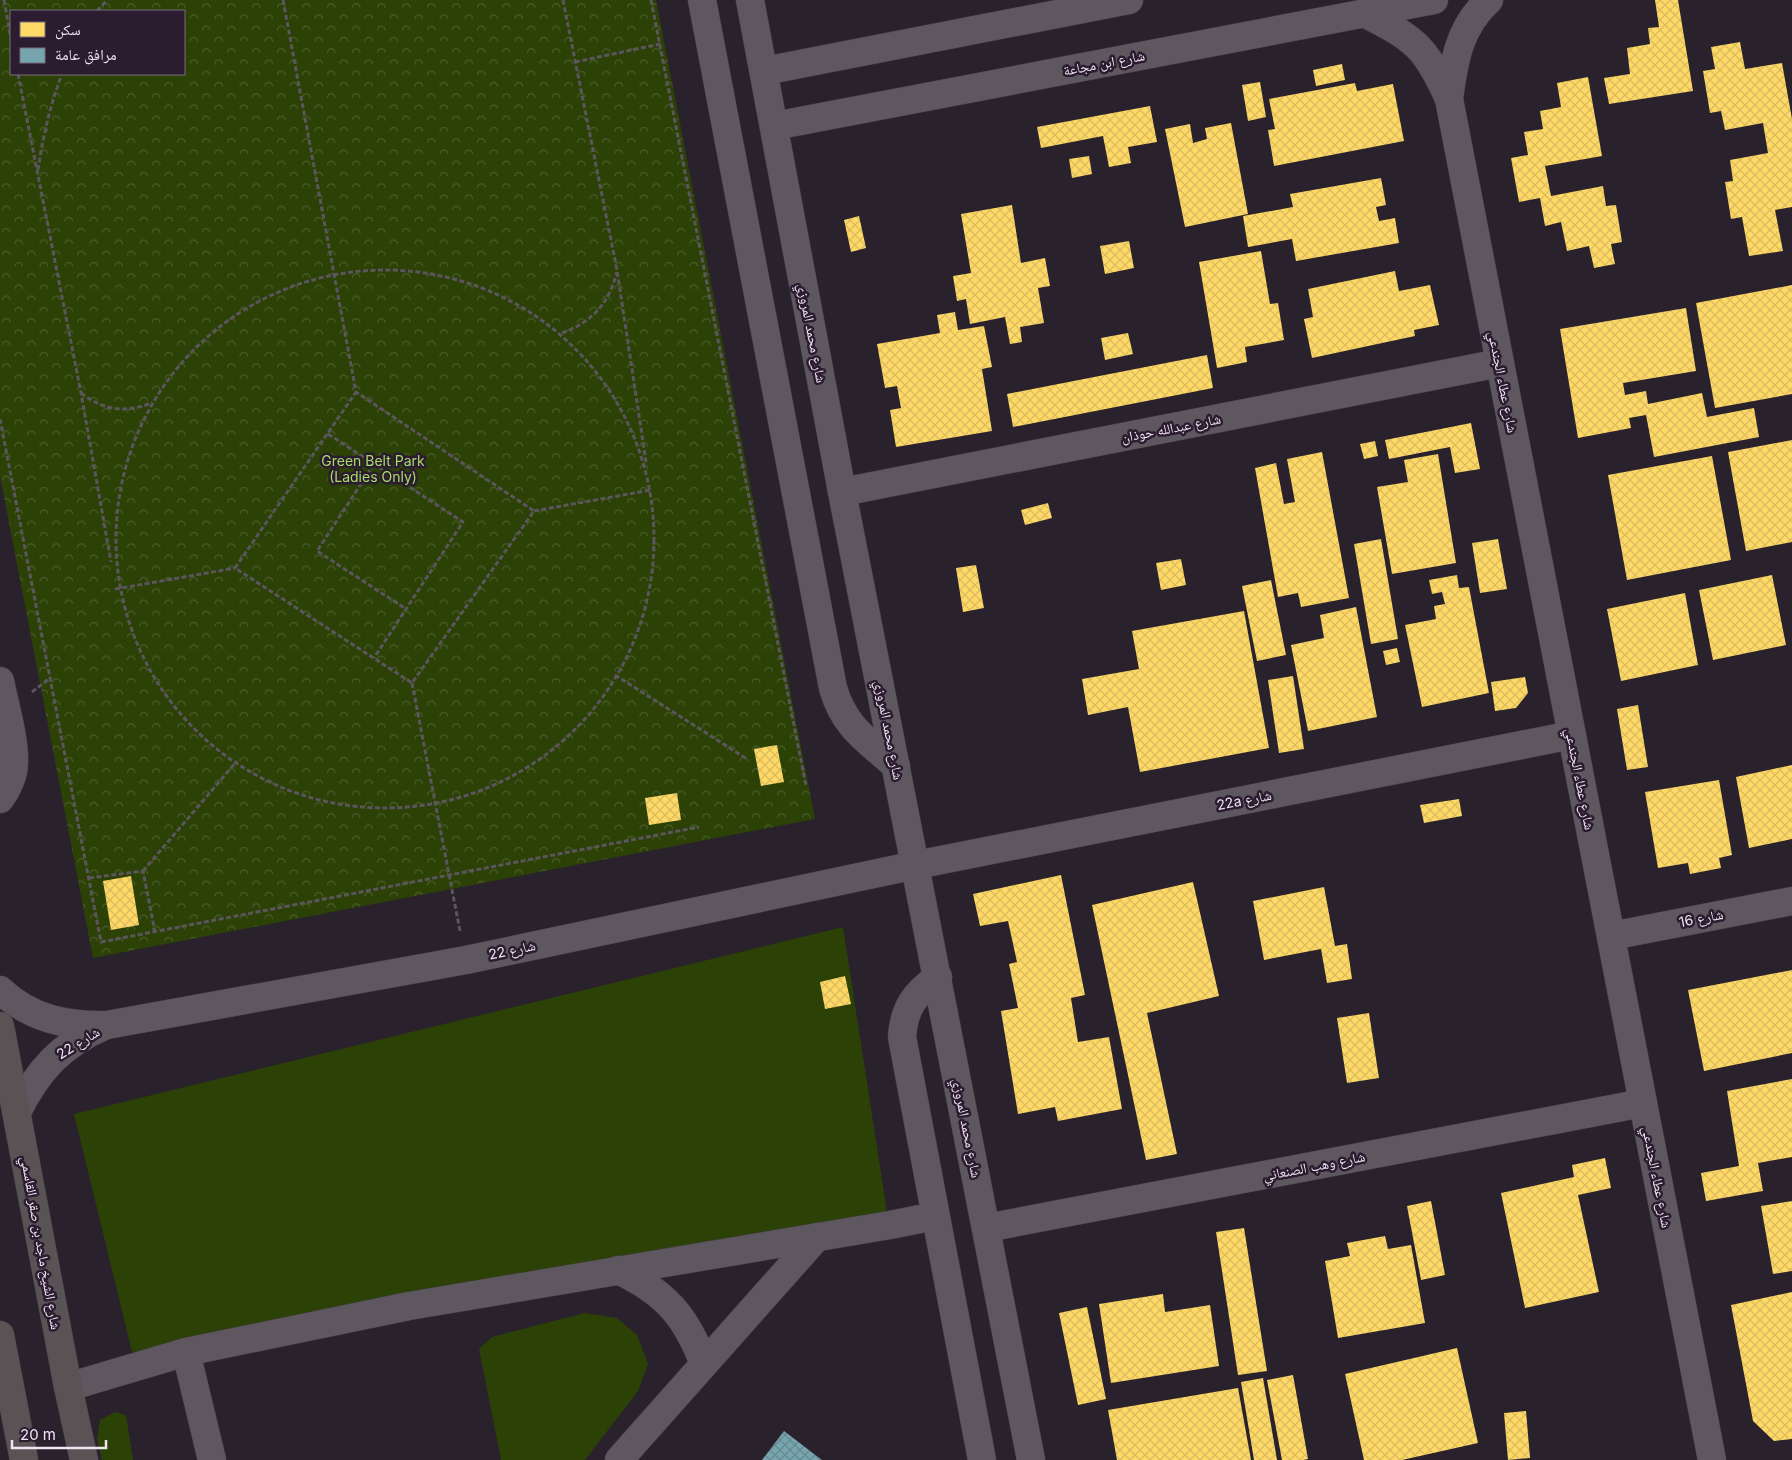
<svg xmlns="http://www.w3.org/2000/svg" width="1792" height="1460" font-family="Inter,'Noto Naskh Arabic',sans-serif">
<defs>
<pattern id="park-crowns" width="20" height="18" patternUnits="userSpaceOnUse" patternTransform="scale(1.25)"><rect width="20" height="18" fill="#2c4106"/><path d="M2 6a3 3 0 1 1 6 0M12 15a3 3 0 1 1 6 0" fill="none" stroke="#4b5c2b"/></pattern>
<pattern id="homes-cross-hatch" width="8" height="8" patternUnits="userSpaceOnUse" patternTransform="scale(1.25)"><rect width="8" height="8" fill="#ffd966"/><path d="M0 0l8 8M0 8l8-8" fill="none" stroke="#dabb60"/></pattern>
<pattern id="public-cross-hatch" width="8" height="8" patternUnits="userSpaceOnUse" patternTransform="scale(1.25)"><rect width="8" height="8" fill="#76a5af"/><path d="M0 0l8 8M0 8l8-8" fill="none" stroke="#688890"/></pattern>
</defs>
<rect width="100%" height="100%" fill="#29212b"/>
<g fill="#2c4106">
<polygon points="843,927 887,1212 132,1352 74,1114"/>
<polygon points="585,1313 617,1318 637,1335 648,1364 638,1391 585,1460 501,1460 479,1349 492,1337"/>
<polygon points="115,1412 126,1415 133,1460 102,1460 97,1439 100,1420"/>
</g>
<path fill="url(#park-crowns)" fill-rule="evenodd" d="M 0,0 L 656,0 L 815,819 L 93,958 L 0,476 ZM 11,11 L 184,11 L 184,74 L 11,74 Z"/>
<g fill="url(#homes-cross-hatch)">
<polygon points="1655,0 1678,0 1693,91 1609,104 1604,78 1630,74 1627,48 1650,44 1648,28 1659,27"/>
<polygon points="1740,42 1745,69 1782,63 1792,119 1792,207 1775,210 1783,251 1749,256 1742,217 1731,219 1725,182 1733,181 1730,160 1768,153 1763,123 1725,130 1721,111 1710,113 1703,71 1715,69 1711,47"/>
<polygon points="1342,64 1345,80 1316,86 1313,70"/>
<polygon points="1588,77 1602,156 1545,166 1551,196 1603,186 1606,206 1616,205 1622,242 1611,244 1615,264 1594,268 1589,246 1567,251 1561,222 1545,226 1540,198 1519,202 1511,158 1528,155 1524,132 1543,129 1540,111 1561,107 1557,83"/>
<polygon points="1260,82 1266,117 1248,121 1242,85"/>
<polygon points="1355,83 1357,91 1393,84 1404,141 1274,166 1268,130 1275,129 1269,99"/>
<polygon points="1150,106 1157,142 1128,147 1131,163 1109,167 1103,136 1041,148 1037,127"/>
<polygon points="1231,123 1248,214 1185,227 1165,129 1190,124 1193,143 1207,139 1205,128"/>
<polygon points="1089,156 1092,174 1072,178 1069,159"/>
<polygon points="1381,178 1386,205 1376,207 1379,221 1395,218 1399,243 1296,261 1292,239 1248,247 1243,216 1293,207 1290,194"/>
<polygon points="1012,205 1021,263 1045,258 1050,286 1038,288 1044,323 1020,327 1022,342 1010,344 1005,317 970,324 966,299 957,301 953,276 971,273 961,214"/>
<polygon points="859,216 866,248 851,252 844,220"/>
<polygon points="1129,241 1134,268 1105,274 1100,246"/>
<polygon points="1261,251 1270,304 1278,303 1284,340 1245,347 1247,362 1217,368 1199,262"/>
<polygon points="1395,271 1399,291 1430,285 1439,325 1414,330 1415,336 1312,358 1304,319 1313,317 1308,289"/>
<polygon points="1792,285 1792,394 1715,408 1696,303"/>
<polygon points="1686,308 1696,371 1623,383 1625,395 1646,391 1648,404 1702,393 1707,417 1754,408 1759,437 1654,457 1646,415 1629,418 1631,428 1578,438 1560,329"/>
<polygon points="955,312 958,330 984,326 992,367 982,369 992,431 896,447 890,410 901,408 897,386 885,388 877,344 940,333 937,315"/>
<polygon points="1128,333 1133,354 1105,360 1101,338"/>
<polygon points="1207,355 1213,388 1013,427 1007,394"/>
<polygon points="1471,423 1480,469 1455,473 1450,447 1389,459 1385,440"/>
<polygon points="1792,440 1792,542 1746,551 1728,452"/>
<polygon points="1375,441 1378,456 1364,459 1360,444"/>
<polygon points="1322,452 1349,598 1301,607 1298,593 1278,597 1255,468 1276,463 1284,504 1295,502 1287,459"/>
<polygon points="1438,454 1456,563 1392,574 1377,487 1408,482 1404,460"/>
<polygon points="1712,456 1731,560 1627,580 1608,475"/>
<polygon points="1048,503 1052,518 1025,525 1021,510"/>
<polygon points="1381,539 1398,639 1371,644 1354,544"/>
<polygon points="1498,539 1507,589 1480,593 1472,543"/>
<polygon points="1181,559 1186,585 1161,590 1156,563"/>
<polygon points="976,565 984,608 963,612 956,568"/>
<polygon points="1457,575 1459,588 1469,587 1489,693 1422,707 1405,625 1436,619 1434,606 1445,604 1442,592 1432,594 1429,580"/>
<polygon points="1772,575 1786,645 1713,660 1699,590"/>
<polygon points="1271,580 1286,655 1257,661 1242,586"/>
<polygon points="1685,593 1698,665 1621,681 1607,609"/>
<polygon points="1356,607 1377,717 1308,731 1291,645 1324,638 1320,615"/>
<polygon points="1244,611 1269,748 1140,772 1128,707 1088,715 1082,679 1139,669 1132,631"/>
<polygon points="1397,648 1400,662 1386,665 1383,651"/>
<polygon points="1293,676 1304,749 1279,753 1268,680"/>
<polygon points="1525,677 1528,693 1516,708 1495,711 1491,682"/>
<polygon points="1638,705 1648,767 1627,770 1617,709"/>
<polygon points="777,745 784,782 761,786 754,749"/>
<polygon points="1792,765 1792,839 1749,848 1736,777"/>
<polygon points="1719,780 1732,855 1719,858 1721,868 1690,874 1688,863 1658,868 1645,792"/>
<polygon points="677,793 681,820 649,825 645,798"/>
<polygon points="1459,799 1462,816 1424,823 1420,805"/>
<polygon points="1061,875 1085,995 1071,998 1078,1042 1109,1037 1122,1109 1058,1121 1055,1107 1018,1114 1001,1011 1018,1008 1009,964 1017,962 1008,921 980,926 973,894"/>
<polygon points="131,876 139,925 111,930 103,881"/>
<polygon points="1193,882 1219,996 1147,1013 1177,1154 1146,1160 1092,905"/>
<polygon points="1324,887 1335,946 1347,944 1352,979 1327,983 1321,949 1264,960 1253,901"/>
<polygon points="1792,970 1792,1053 1704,1071 1688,990"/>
<polygon points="845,976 851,1004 825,1009 820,982"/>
<polygon points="1369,1013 1379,1078 1347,1083 1337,1018"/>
<polygon points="1792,1079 1792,1157 1758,1163 1763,1191 1706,1201 1701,1173 1739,1166 1727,1091"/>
<polygon points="1605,1158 1611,1188 1578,1195 1599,1292 1525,1308 1501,1193 1574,1177 1572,1165"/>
<polygon points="1431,1201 1445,1275 1421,1280 1407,1206"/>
<polygon points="1792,1201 1792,1271 1773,1274 1761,1206"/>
<polygon points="1244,1228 1267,1371 1238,1375 1216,1232"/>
<polygon points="1385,1236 1388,1249 1411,1245 1425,1323 1338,1338 1325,1261 1350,1256 1347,1243"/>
<polygon points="1792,1292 1792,1439 1774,1441 1753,1421 1731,1305"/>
<polygon points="1163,1294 1165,1312 1210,1305 1219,1366 1111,1383 1099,1304"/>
<polygon points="1087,1307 1106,1399 1078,1405 1059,1313"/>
<polygon points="1457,1348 1478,1443 1402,1460 1364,1460 1345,1374"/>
<polygon points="1293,1375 1308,1459 1303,1460 1282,1460 1267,1380"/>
<polygon points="1263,1378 1277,1460 1254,1460 1241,1382"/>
<polygon points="1238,1388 1251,1460 1117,1460 1108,1410"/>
<polygon points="1526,1411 1530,1458 1508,1460 1504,1413"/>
</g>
<polygon fill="url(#public-cross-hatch)" points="784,1431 822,1460 762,1460"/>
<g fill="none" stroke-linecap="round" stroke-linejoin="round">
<g stroke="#453f48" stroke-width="29">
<g id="minor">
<path d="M 702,0 L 833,688 C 844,727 867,740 896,766"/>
<polyline points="750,0 842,492 1031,1460"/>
<path d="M 1366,14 C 1415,39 1426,47 1449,99 L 1712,1460"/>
<polyline points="764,71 1129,0"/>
<path d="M 1449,99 C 1454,61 1459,27 1489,0"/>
<polyline points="774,126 1434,0"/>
<polyline points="842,492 1500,363"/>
<path d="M 0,681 C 5,706 15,739 14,763 C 14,775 7,790 0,799"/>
<polyline points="1611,936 1792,901"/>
<path d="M 938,977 C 915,993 904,1008 902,1037 L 982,1460"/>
<path d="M 0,990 C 31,1019 66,1026 107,1025 L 466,960 L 916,865 L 1572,735"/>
<path d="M 17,1112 C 38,1070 61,1045 104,1026"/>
<polyline points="986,1228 1643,1103"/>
<path d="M 618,1270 C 665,1292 686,1316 704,1364"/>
<polyline points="186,1352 212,1460"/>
<polyline points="68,1387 186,1352 409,1306 890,1225 935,1216"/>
<polyline points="619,1460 817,1237"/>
</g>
</g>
<g stroke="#453f48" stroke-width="29">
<g id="major">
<polyline points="0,1026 68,1387 84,1460"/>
<polyline points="0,1335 24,1460"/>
</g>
</g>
<g stroke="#5b555d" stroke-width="3" stroke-dasharray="5 2.5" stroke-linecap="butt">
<polyline points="4,0 11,39"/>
<polyline points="283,0 356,392 235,568 412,683 534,511 356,392"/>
<polyline points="563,0 617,270 646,462"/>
<polyline points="651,0 806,786"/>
<polyline points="97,11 107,0"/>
<polyline points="575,62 660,44"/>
<polyline points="18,74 81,393 111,562"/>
<path d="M 38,170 C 43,137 50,105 62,74"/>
<circle cx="385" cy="539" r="269"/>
<path d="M 562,333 C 593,321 608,305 617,272"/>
<path d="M 81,393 C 105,411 124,413 152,403"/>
<polyline points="0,419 101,942 699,827"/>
<polyline points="328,434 463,522 374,658"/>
<polyline points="374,464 317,551 406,609"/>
<polyline points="534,511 651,490"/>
<polyline points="116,588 116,589 235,568"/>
<polyline points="615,675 747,759"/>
<polyline points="412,683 460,931"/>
<polyline points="32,692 50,678"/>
<polyline points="143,871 237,761"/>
<polyline points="89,878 143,871 155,932"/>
</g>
<use href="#minor" stroke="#5e5760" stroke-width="28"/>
<use href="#major" stroke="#5a5355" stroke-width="28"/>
</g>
<g text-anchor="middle" stroke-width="5" stroke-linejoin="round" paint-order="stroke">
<g font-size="14" fill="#efe5f2" stroke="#2b1c30">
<text transform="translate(1104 63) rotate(-11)" y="5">شارع ابن مجاعة</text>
<text transform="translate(812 333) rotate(79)" y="5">شارع محمد المروزي</text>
<text transform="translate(1503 382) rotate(79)" y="5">شارع عطاء الجندعي</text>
<text transform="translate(1171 428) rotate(-11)" y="5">شارع عبدالله حوذان</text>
<text transform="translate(889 730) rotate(79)" y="5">شارع محمد المروزي</text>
<text transform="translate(1580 779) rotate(79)" y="5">شارع عطاء الجندعي</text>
<text transform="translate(1244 800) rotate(-11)" y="5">22a شارع</text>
<text transform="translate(1701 918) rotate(-11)" y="5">شارع 16</text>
<text transform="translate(512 950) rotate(-12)" y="5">شارع 22</text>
<text transform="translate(78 1043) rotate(-32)" y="5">شارع 22</text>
<text transform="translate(967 1128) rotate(79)" y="5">شارع محمد المروزي</text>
<text transform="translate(1314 1166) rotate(-11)" y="5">شارع وهب الصنعاني</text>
<text transform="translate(1657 1177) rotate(79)" y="5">شارع عطاء الجندعي</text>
<text transform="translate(41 1243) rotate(80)" y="5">شارع الشيخ ماجد بن صقر القاسمي</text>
</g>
<g font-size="14" fill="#a8dc69" stroke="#2b1c30">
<text x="373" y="466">Green Belt Park<tspan x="373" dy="16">(Ladies Only)</tspan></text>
</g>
</g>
<rect x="10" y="10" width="175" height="65" fill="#2b1c30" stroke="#796c7e"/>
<rect x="20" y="22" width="25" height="15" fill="#ffd966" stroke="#796c7e"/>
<text x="55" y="35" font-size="15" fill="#efe5f2">سكن</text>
<rect x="20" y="48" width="25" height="15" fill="#76a5af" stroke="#796c7e"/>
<text x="55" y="60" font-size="15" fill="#efe5f2">مرافق عامة</text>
<path d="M12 1440v8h94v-8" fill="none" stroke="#efe5f2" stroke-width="2.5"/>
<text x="20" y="1440" font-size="15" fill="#efe5f2" stroke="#2b1c30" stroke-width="4" paint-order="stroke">20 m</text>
</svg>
